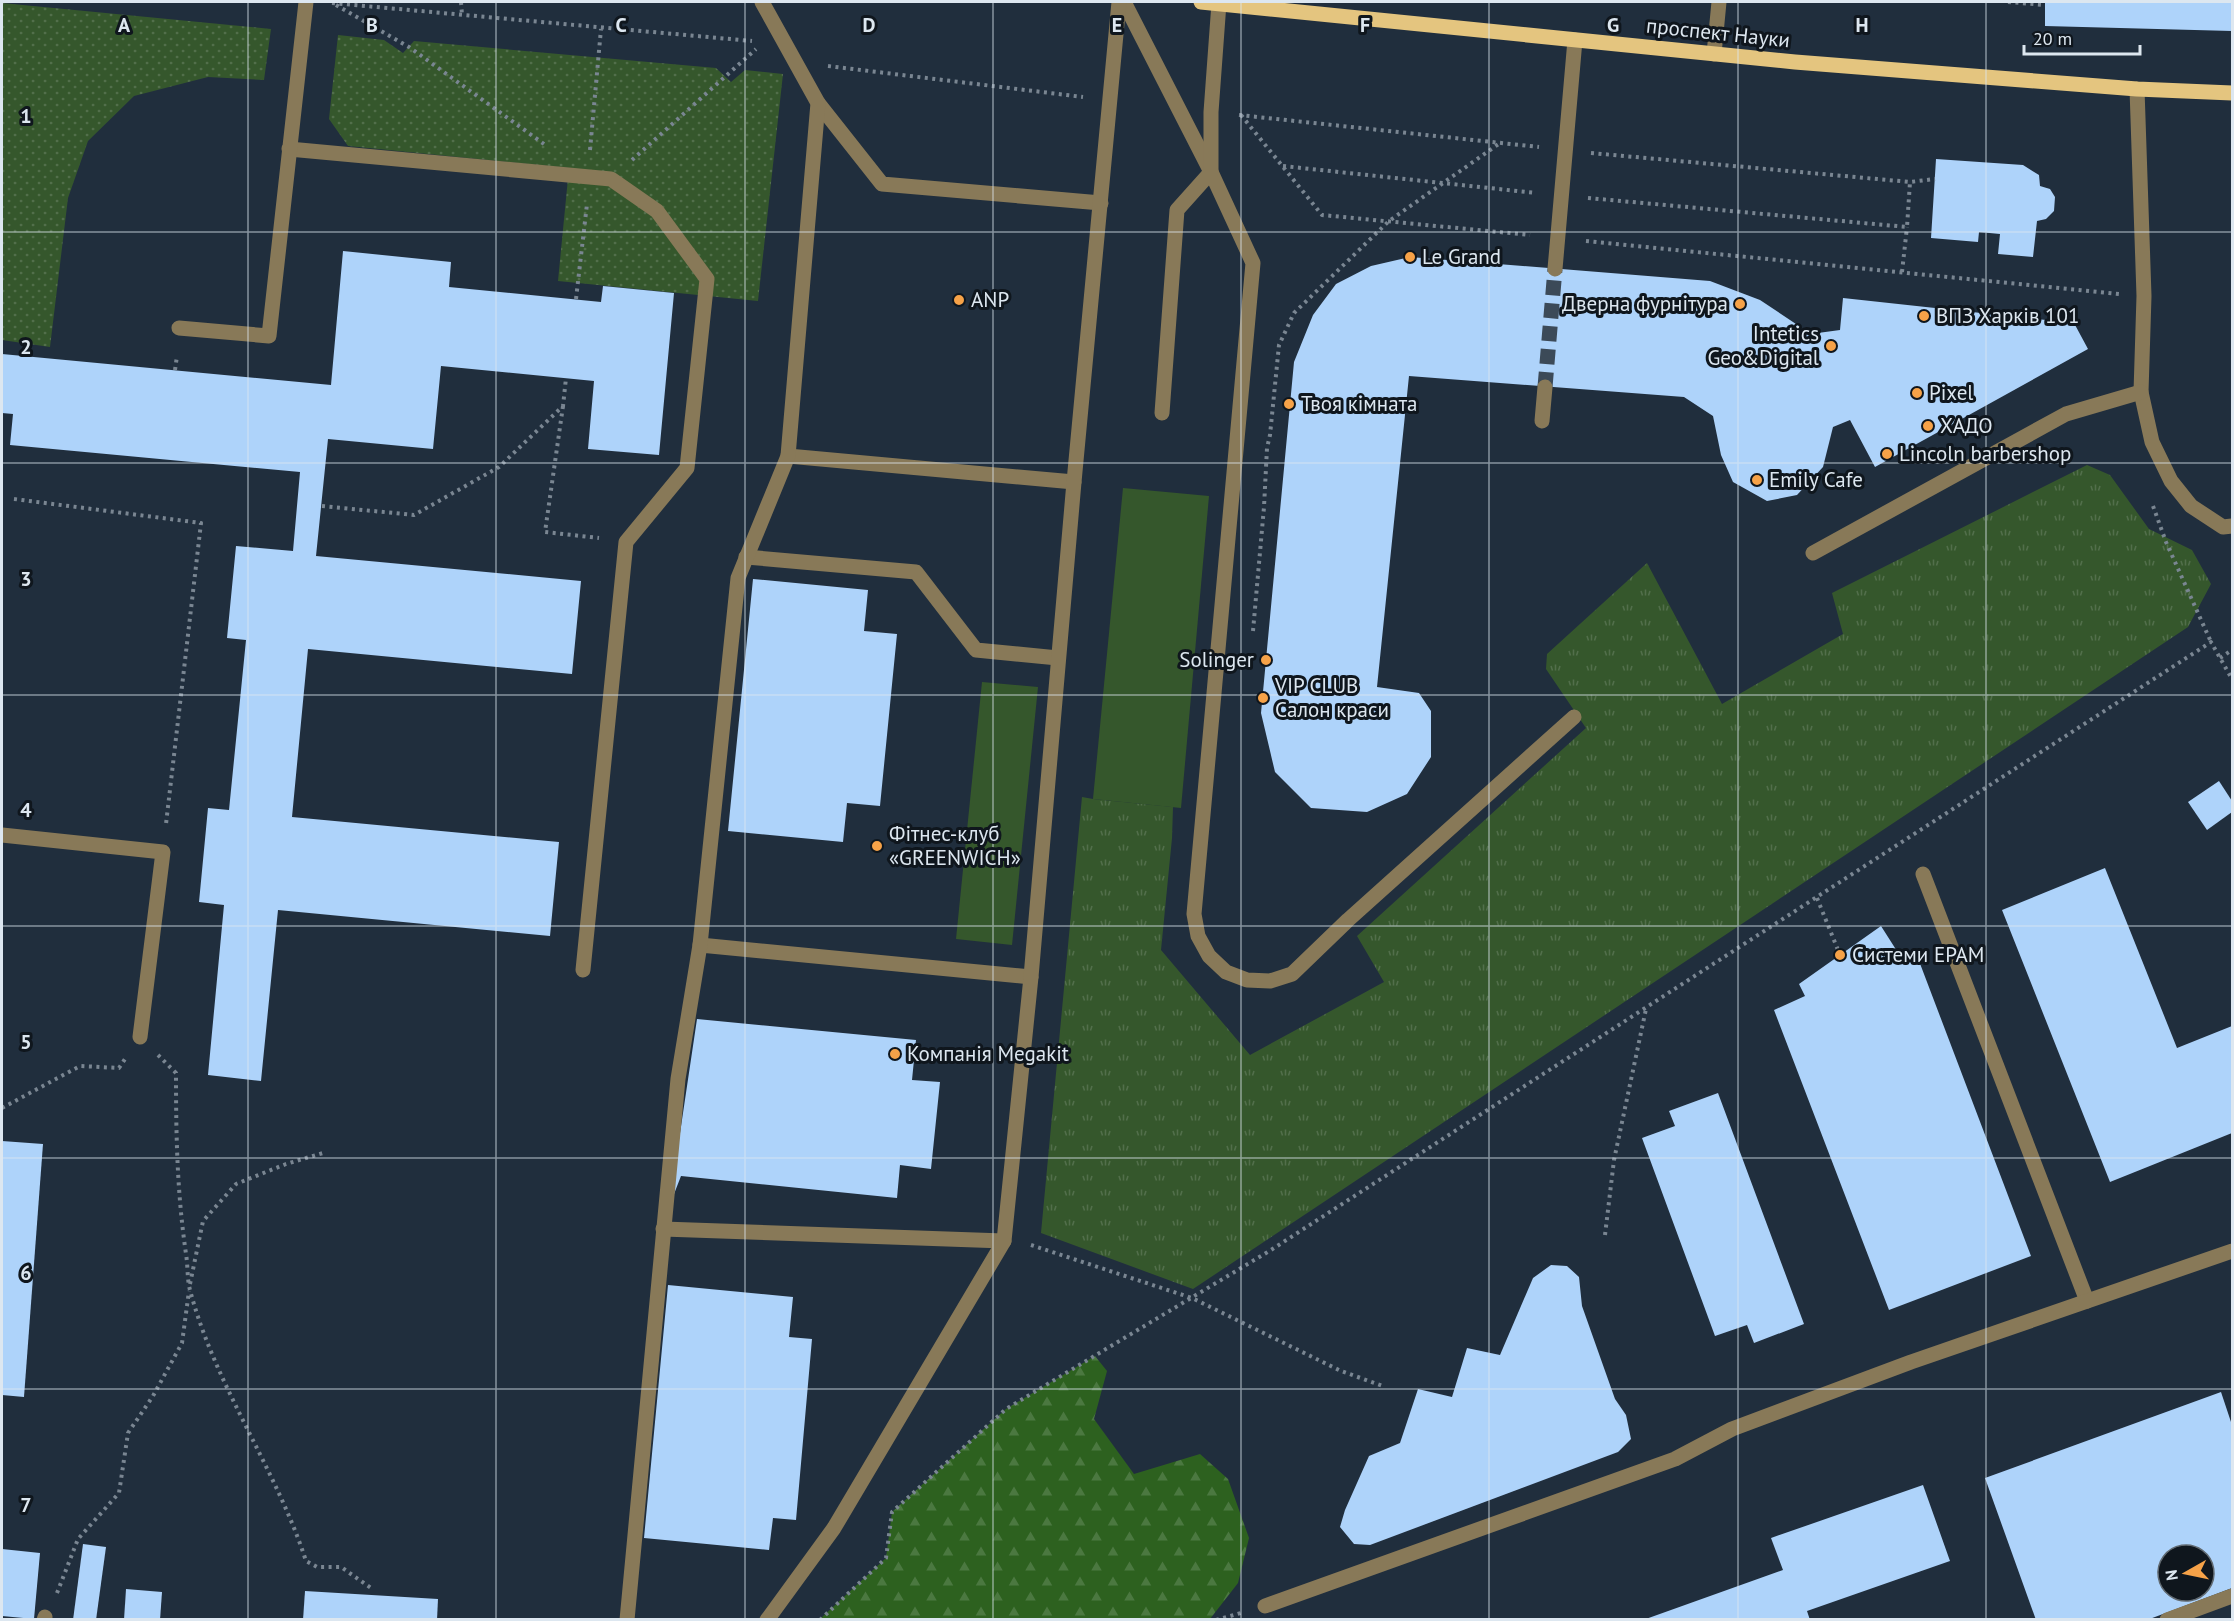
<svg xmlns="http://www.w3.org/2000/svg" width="2234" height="1621" font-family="'PT Sans',sans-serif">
<defs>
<pattern id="grass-tufts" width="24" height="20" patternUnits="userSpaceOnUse" patternTransform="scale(1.5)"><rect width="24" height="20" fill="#35572c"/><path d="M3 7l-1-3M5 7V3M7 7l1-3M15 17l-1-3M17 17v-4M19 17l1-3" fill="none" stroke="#526f4b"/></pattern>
<pattern id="forest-firs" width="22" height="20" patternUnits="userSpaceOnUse" patternTransform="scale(1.5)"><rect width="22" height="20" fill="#2d611f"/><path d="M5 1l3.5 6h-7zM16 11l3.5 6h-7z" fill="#4b7840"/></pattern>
<pattern id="garden-dots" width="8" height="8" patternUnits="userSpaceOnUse" patternTransform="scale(1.5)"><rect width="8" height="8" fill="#35572c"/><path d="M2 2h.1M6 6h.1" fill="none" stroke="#526f4b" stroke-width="1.8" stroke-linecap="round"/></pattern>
</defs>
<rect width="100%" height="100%" fill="#202e3d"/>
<polygon fill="url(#grass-tufts)" points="2087,465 2110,475 2149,529 2192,550 2211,584 2188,627 1193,1289 1041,1233 1082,797 1093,799 1173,807 1172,838 1161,950 1250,1055 1384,982 1357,936 1586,728 1546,669 1547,654 1647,563 1722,704 1843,634 1832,593"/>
<polygon fill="url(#forest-firs)" points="1095,1356 1107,1371 1094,1419 1134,1474 1200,1454 1228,1479 1249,1538 1238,1583 1210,1619 820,1619 886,1558 892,1512 1006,1409"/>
<g fill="#35572c">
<polygon points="1123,488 1209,496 1181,808 1093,799"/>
<polygon points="982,682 1038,687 1012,945 956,939"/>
</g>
<g fill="url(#garden-dots)">
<polygon points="2,3 271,29 264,80 208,77 134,96 88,141 68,198 50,347 2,340"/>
<polygon points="338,35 384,40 403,53 414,41 716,68 731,82 745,70 783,74 758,301 558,281 569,168 348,146 329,119"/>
</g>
<g fill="#aed3fa" fill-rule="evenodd">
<polygon points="2045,2 2232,2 2232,31 2045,26"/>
<polygon points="1936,159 2023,165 2039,175 2040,186 2050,189 2055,197 2054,211 2046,219 2037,221 2033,257 1998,254 2000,234 1979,232 1978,242 1931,238"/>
<polygon points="343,251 451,262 449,287 601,302 603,286 674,293 659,455 588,449 594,381 441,366 433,449 328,439 316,556 581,581 572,674 308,649 292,817 559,842 550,936 278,910 261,1081 208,1075 224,905 199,902 208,808 229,810 246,640 227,638 236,546 293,551 300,472 10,445 13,414 2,413 2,354 331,385"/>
<polygon points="1410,257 1710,281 1760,300 1799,326 1803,335 1840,330 1843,298 2074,323 2088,349 1875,467 1850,420 1833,427 1823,467 1797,495 1767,501 1733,482 1721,455 1713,416 1684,397 1409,376 1377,687 1419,693 1431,711 1431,757 1407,794 1367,812 1311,808 1275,772 1261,713 1294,362 1313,315 1336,284 1371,266"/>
<polygon points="753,579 868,590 864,631 897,634 880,806 847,803 843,842 728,831"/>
<polygon points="2219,781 2232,801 2232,812 2207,830 2188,802"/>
<polygon points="2105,868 2177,1048 2232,1026 2232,1133 2110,1182 2002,910"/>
<polygon points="1881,926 1902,959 1916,953 2031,1256 1889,1310 1774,1010 1805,996 1799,984"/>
<polygon points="697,1019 916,1040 912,1080 940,1082 931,1169 900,1165 897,1198 681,1176 669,1207"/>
<polygon points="1718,1093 1804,1324 1754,1343 1747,1325 1715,1336 1642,1138 1675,1126 1669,1111"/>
<polygon points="2,1141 43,1144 24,1397 2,1395"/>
<polygon points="1551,1265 1567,1266 1579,1277 1582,1306 1615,1399 1626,1415 1631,1439 1618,1452 1370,1545 1354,1544 1340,1527 1345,1510 1369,1456 1400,1443 1418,1389 1452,1397 1467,1348 1500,1355 1533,1278"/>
<polygon points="668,1285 793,1297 789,1337 812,1339 796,1520 773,1518 769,1550 644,1538"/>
<path d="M 2221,1392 L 2232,1425 L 2232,1588 L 2147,1620 L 2036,1620 L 1985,1478 ZM 2168,1555 L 2204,1555 L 2204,1591 L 2168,1591 Z"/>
<polygon points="1923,1485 1950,1561 1807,1611 1810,1620 1643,1620 1783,1570 1771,1538"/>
<polygon points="83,1544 106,1547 96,1620 73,1620"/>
<polygon points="2,1549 40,1553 34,1619 2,1616"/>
<polygon points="126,1589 162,1592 160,1620 124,1620"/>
<polygon points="305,1591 438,1599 437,1620 303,1620"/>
</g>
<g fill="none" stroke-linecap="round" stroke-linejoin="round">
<polyline stroke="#3c4a58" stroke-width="15" stroke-dasharray="15 8" stroke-linecap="butt" points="1545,387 1555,269"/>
<g stroke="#7a8692" stroke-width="4" stroke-dasharray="3 4.5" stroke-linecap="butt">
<polyline points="461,2 462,15"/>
<polyline points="2008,2 2045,5"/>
<polyline points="332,3 752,41"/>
<polyline points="336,5 409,47 544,144"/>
<polyline points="828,66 1083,97"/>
<polyline points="1239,115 1539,147"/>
<polyline points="1241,115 1322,215 1530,235"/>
<polyline points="590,150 601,29"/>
<polyline points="1591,153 1910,182 1935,179"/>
<polyline points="632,160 756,49"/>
<polyline points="1283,166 1536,193"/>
<polyline points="1588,198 1907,227 1910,182"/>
<polyline points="1586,241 2119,294"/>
<polyline points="1902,272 1907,227"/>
<polyline points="576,299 587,204"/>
<polyline points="175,370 177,356"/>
<polyline points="563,406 545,532 599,538"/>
<polyline points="14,499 201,523 166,824"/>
<polyline points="322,506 414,515 499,467 563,406 566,378"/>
<polyline points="2153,506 2166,542 2211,642"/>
<polyline points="1253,631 1264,507 1267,448 1270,435 1279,345 1294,313 1389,221 1500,143"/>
<polyline points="2220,658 2232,650"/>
<polyline points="1817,898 1840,955"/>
<path d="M 158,1055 L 176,1073 C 176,1136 177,1192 186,1254 C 188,1266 187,1279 190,1290 C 215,1386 276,1468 306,1561 L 317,1567 L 341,1567 L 371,1588"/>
<polyline points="2,1108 80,1066 119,1068 125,1059"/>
<polyline points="1605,1235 1614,1160 1646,1009"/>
<polyline points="1031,1245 1192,1298 1341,1371 1383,1386"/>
<polyline points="190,1284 203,1221 236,1184 286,1164 323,1153"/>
<polyline points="57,1593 78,1539 119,1493 128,1433 153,1396 182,1343 189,1291"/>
<polyline points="820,1620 886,1558 892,1512 1006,1409 1271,1250 2211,642 2232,679"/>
<polyline points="1216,1620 1241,1613"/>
</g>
<g stroke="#887958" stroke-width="15">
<polyline points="1124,2 1211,172 1253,263 1194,914 1198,936 1209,956 1226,972 1247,980 1270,981 1292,974 1348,920 1574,717"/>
<polyline points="1714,54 1719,2"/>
<polyline points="2137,89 2144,296 2141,392 2152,442 2171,481 2191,506 2223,527 2232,526"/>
<polyline points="818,103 882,184 1101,203"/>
<polyline points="289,149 611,179 657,211 707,279 687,468 626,542 583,970"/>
<polyline points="1555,269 1575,40"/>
<polyline points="179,328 269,336 306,2"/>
<polyline points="1162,413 1177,210 1211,172 1211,112 1219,3"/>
<polyline points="1542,421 1545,387"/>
<polyline points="788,456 1074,482"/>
<polyline points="1813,553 2066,414 2141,392"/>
<polyline points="746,557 916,572 976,650 1058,658"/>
<polyline points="2,835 163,852 140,1037"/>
<polyline points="1923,874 2087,1301"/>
<polyline points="700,945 1031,977"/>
<polyline points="663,1229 1004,1241"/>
<polyline points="1265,1606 1675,1459 1732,1429 1911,1362 2232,1251"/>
<polyline points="44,1620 45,1617"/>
<polyline points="627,1620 678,1079 700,945 738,578 788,456 818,103 762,2"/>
<polyline points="767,1620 834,1528 1004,1241 1031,977 1074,482 1119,2"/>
<polyline points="2167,1620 2232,1596"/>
</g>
<polyline stroke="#e4c57f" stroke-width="15" points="1201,2 1795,62 2137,89 2232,93"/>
</g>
<path fill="none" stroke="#dde7f0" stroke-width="1.5" stroke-opacity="0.55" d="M 248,2 L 248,1620M 496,2 L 496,1620M 745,2 L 745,1620M 993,2 L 993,1620M 1241,2 L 1241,1620M 1489,2 L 1489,1620M 1738,2 L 1738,1620M 1986,2 L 1986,1620M 2,232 L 2232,232M 2,463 L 2232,463M 2,695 L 2232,695M 2,926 L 2232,926M 2,1158 L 2232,1158M 2,1389 L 2232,1389"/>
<g fill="#f6a248" stroke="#0f161d" stroke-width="2">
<circle cx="1410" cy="257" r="6"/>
<circle cx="959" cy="300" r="6"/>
<circle cx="1740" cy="304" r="6"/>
<circle cx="1924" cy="316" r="6"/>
<circle cx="1831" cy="346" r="6"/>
<circle cx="1917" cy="393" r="6"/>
<circle cx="1289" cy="404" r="6"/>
<circle cx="1928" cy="426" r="6"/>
<circle cx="1887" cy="454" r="6"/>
<circle cx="1757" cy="480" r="6"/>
<circle cx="1266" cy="660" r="6"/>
<circle cx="1263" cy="698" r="6"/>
<circle cx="877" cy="846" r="6"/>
<circle cx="1840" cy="955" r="6"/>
<circle cx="895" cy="1054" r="6"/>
</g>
<g text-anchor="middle" stroke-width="6" stroke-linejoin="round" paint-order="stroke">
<g font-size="21" fill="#dde7f0" stroke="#0f161d">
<text transform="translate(1718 33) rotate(6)" y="7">проспект Науки</text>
</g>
<g font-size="21" fill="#dde7f0" stroke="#0f161d" text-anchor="start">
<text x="1422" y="264">Le Grand</text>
<text x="971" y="307">ANP</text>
<text x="1728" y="311" text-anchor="end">Дверна фурнітура</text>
<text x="1936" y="323">ВПЗ Харків 101</text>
<text x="1819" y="341" text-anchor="end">Intetics<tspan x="1819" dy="24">Geo&amp;Digital</tspan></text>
<text x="1929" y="400">Pixel</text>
<text x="1301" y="411">Твоя кімната</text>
<text x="1940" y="433">ХАДО</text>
<text x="1899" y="461">Lincoln barbershop</text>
<text x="1769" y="487">Emily Cafe</text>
<text x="1254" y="667" text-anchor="end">Solinger</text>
<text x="1275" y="693">VIP CLUB<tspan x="1275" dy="24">Салон краси</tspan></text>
<text x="889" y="841">Фітнес-клуб<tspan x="889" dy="24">«GREENWICH»</tspan></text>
<text x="1852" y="962">Системи EPAM</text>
<text x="907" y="1061">Компанія Megakit</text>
</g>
</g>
<g font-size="20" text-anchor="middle" font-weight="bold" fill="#dde7f0" stroke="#0f161d" stroke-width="6" stroke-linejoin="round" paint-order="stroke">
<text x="124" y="32">A</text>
<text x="372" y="32">B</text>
<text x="621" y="32">C</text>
<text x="869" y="32">D</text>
<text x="1117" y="32">E</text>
<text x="1365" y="32">F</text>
<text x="1613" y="32">G</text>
<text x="1862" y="32">H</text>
<text x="26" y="123">1</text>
<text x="26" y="354">2</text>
<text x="26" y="586">3</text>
<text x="26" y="817">4</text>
<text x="26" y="1049">5</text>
<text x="26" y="1280">6</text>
<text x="26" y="1512">7</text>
</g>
<rect width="2234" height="1621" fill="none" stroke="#dde7f0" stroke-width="6"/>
<g transform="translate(2186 1573) rotate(261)"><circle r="28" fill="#0f161d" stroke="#616a71" stroke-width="1.5"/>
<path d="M0-4.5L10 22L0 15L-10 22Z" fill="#f6a248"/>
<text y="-9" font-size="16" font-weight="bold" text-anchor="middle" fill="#dde7f0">N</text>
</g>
<path d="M2024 45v9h116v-9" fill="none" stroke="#dde7f0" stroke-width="3"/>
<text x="2033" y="45" font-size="18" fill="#dde7f0" stroke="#0f161d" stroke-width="4.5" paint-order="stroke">20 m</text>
</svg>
